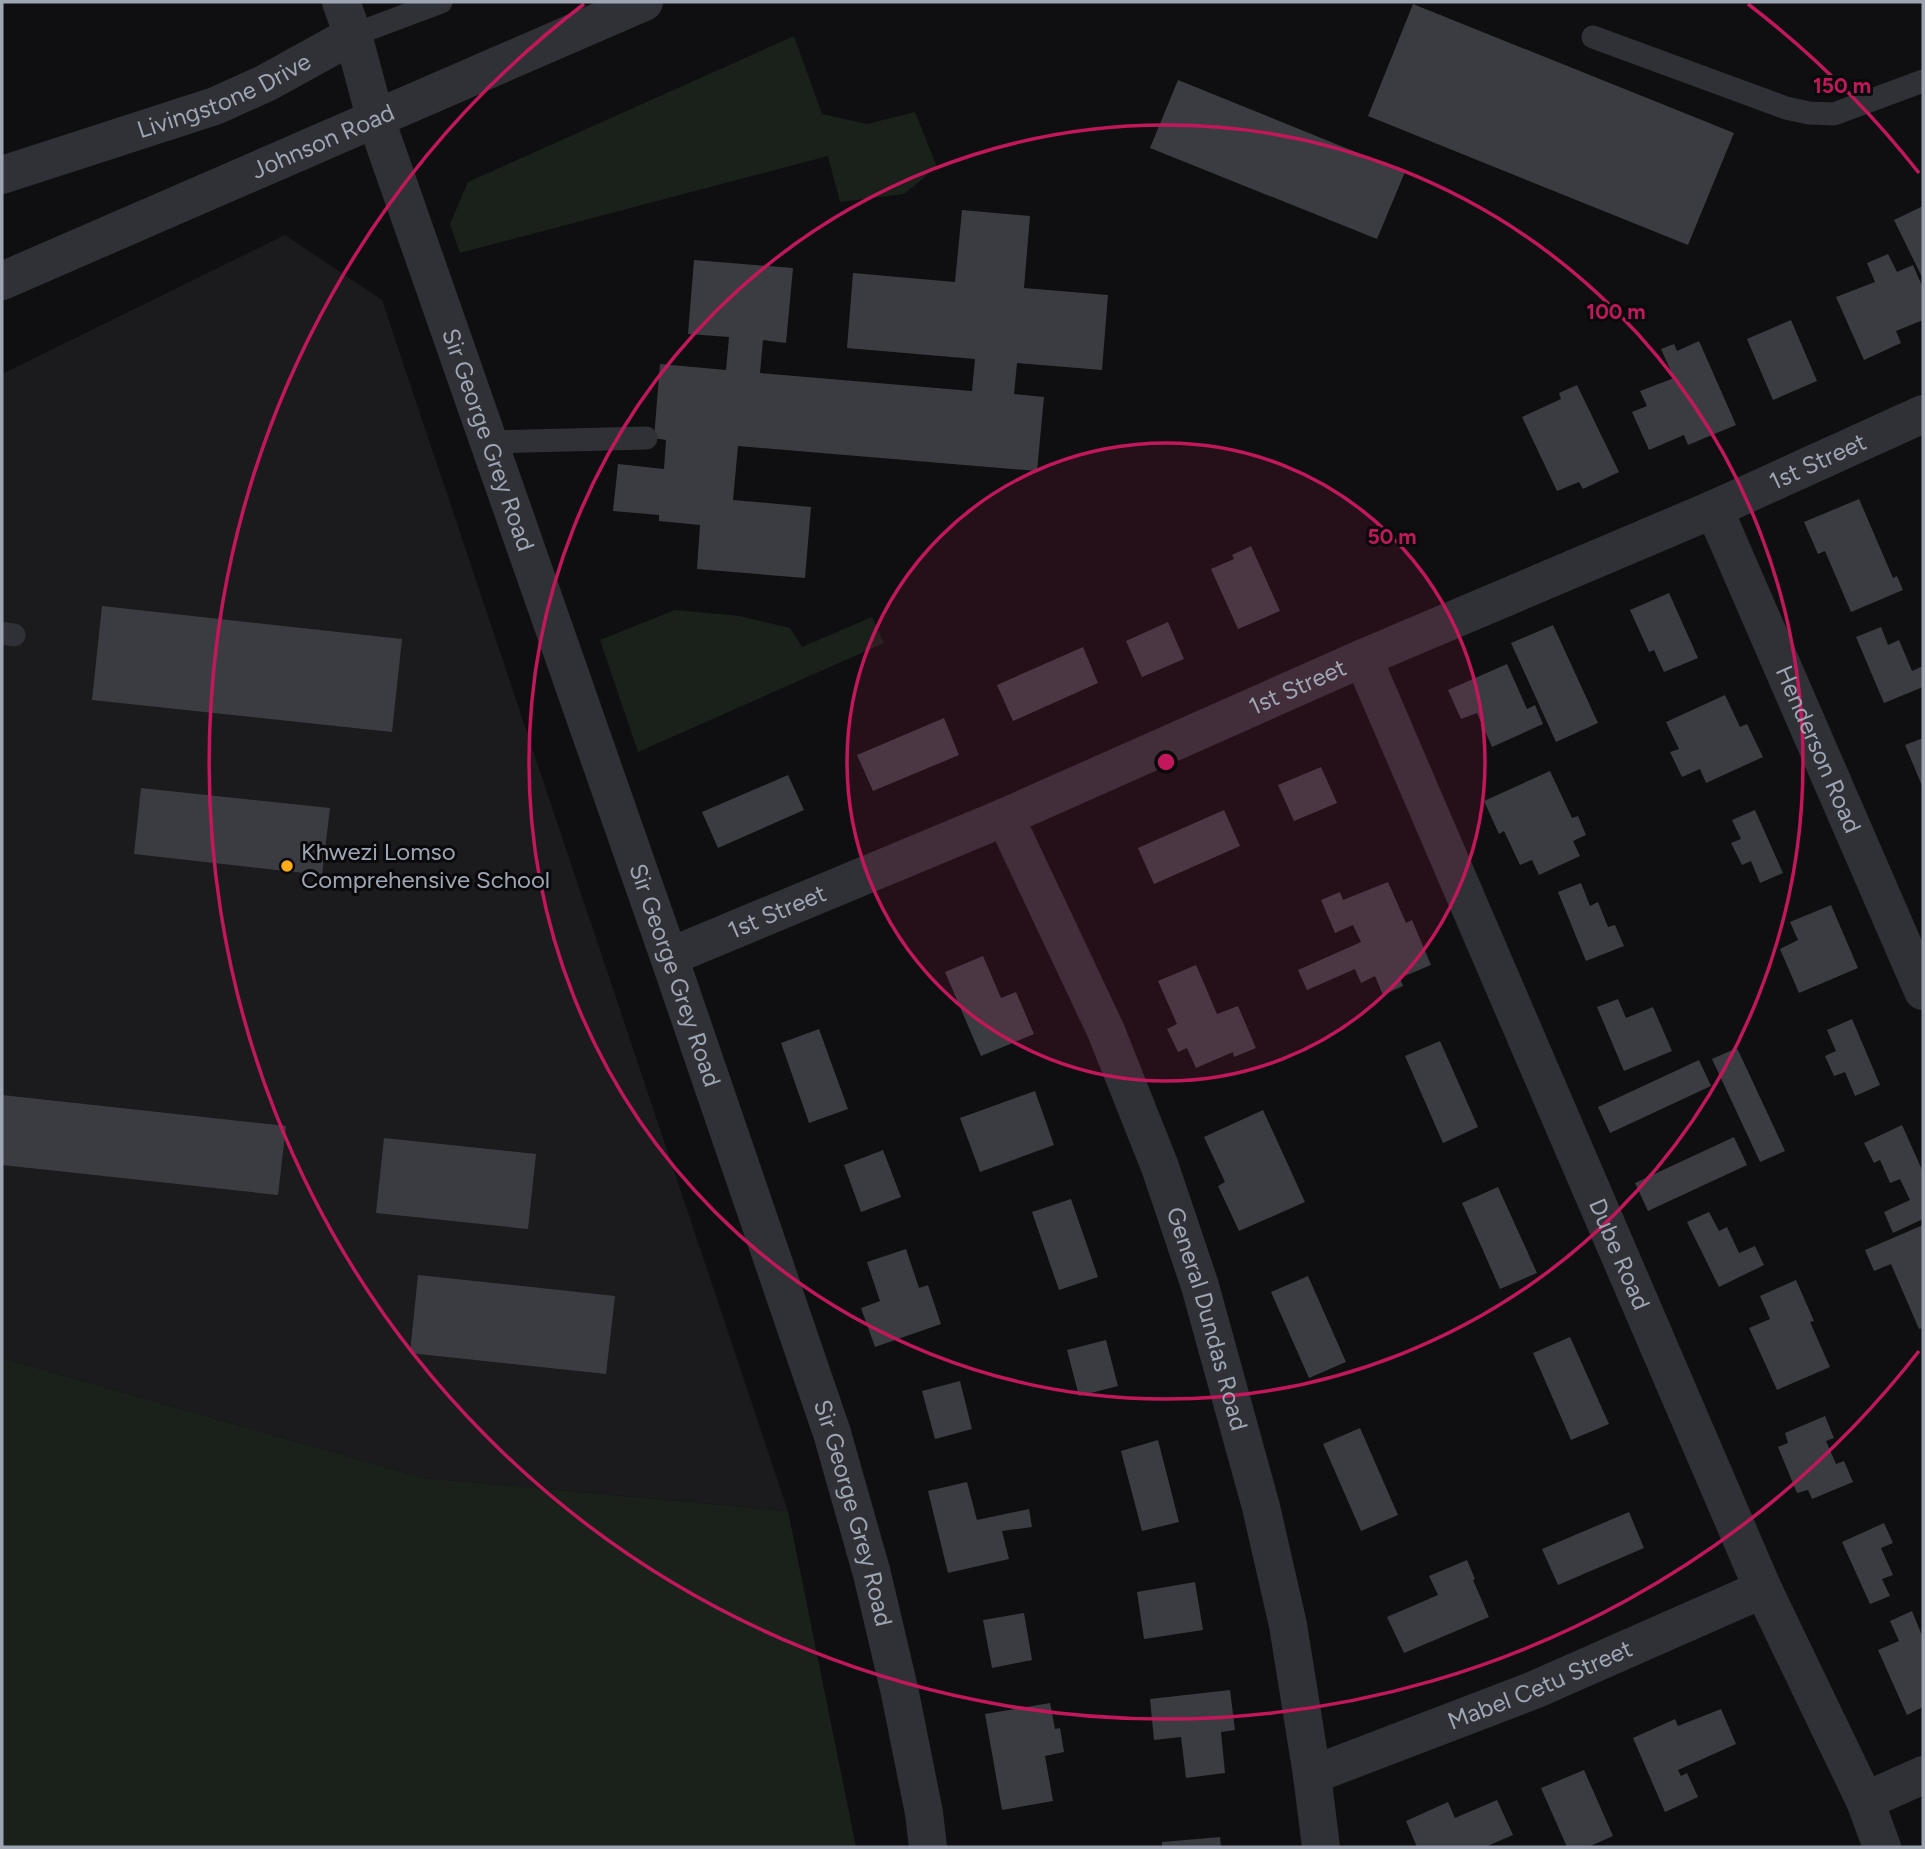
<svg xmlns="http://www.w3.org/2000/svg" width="1925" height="1849" font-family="Figtree,sans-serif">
<rect width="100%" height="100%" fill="#0f0f11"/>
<polygon fill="#1b1b1e" points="285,235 382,300 788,1511 424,1478 2,1358 2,374"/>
<g fill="#19211a">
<polygon points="794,36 822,114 867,124 915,112 937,167 904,194 840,202 828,156 460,253 450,224 468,182"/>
<polygon points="675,610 739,616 790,628 802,647 872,617 884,643 638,752 600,640"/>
<polygon points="2,1358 424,1478 788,1511 856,1847 2,1847"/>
</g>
<g fill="#3b3c41">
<polygon points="1413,4 1734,133 1688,245 1368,116"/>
<polygon points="1178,80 1405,172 1377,239 1150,148"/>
<polygon points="1923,206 1923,279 1894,220"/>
<polygon points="962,210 1030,216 1024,288 1108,295 1102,370 1017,363 1014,394 1044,397 1037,471 738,446 733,500 811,507 805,578 697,569 700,525 659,521 659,515 613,511 618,464 664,469 666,440 654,438 660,364 726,370 729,337 688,334 694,260 793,268 786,343 763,340 760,373 972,391 975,359 847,348 853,273 955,282"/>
<polygon points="1888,254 1897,272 1913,265 1923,288 1923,320 1896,331 1901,343 1864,360 1836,297 1875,282 1867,263"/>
<polygon points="1791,320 1817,381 1773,400 1747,339"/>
<polygon points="1699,341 1736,425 1688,445 1684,435 1649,450 1632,412 1647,406 1640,391 1674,378 1661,349 1674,344 1677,351"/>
<polygon points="1577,385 1619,472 1583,489 1579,482 1557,491 1522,417 1561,399 1559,393"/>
<polygon points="1859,499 1893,578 1897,576 1903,590 1851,612 1825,551 1818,554 1804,522"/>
<polygon points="1251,546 1280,611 1238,629 1211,569 1234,559 1232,555"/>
<polygon points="1669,593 1698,658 1664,672 1654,650 1649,652 1630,610"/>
<polygon points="102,606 402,639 392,732 92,700"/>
<polygon points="1168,622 1184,659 1142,677 1126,641"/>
<polygon points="1553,625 1598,723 1556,742 1511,643"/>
<polygon points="1881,627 1888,645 1899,640 1912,671 1923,666 1923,687 1884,703 1856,637"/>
<polygon points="1083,647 1098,683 1013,721 997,685"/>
<polygon points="1507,664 1527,709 1535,705 1543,724 1492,747 1477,713 1461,719 1448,690"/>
<polygon points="1725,695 1740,727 1747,724 1763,757 1706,783 1700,769 1682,777 1670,752 1679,749 1666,722"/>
<polygon points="944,718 959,755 873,791 857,755"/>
<polygon points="1923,738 1923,788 1905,745"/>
<polygon points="1321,767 1337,803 1294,821 1278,785"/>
<polygon points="1550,771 1572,818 1578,816 1586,835 1573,841 1580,856 1539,875 1532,860 1520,865 1504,831 1499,834 1484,801"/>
<polygon points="788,775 804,810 718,848 702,812"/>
<polygon points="141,788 330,808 322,875 134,854"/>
<polygon points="1224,810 1240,846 1154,884 1138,848"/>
<polygon points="1755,810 1783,873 1760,883 1751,861 1742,865 1731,843 1741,839 1732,820"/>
<polygon points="1388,882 1406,923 1412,920 1431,965 1400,978 1403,986 1383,995 1375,976 1361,983 1355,969 1307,990 1298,970 1361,942 1353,925 1335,933 1321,900 1340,892 1343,900"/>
<polygon points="1581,883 1590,906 1598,902 1608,927 1615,925 1624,946 1586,961 1558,892"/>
<polygon points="1831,905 1858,968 1799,993 1780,949 1798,940 1790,922"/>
<polygon points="983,956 1001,998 1016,992 1034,1034 981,1056 945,972"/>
<polygon points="1196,965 1217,1014 1238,1006 1256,1048 1234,1057 1233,1052 1196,1068 1187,1048 1178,1052 1167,1029 1177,1024 1158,981"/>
<polygon points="1618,999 1626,1018 1653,1007 1672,1051 1624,1071 1597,1007"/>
<polygon points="1852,1019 1880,1085 1855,1096 1845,1072 1834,1076 1825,1056 1836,1051 1827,1030"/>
<polygon points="819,1029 848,1109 809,1123 781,1043"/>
<polygon points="1440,1041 1478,1127 1443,1143 1405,1056"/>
<polygon points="1737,1048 1785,1151 1760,1162 1712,1059"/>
<polygon points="1699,1060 1711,1086 1610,1133 1598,1107"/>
<polygon points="1035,1091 1054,1145 980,1172 960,1118"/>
<polygon points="2,1095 286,1126 278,1195 2,1165"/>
<polygon points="1263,1110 1305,1202 1239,1231 1218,1186 1225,1182 1204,1137"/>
<polygon points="1902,1125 1923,1172 1923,1219 1893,1233 1884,1212 1910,1200 1900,1179 1890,1183 1880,1160 1874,1163 1864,1143"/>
<polygon points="1734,1137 1747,1165 1648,1211 1635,1183"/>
<polygon points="384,1138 536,1154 528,1229 376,1213"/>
<polygon points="883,1150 901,1197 861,1212 844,1165"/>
<polygon points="1498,1187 1537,1273 1500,1289 1462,1203"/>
<polygon points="1071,1199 1098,1277 1059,1290 1032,1212"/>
<polygon points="1709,1212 1719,1231 1727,1227 1739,1253 1755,1246 1764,1265 1719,1287 1687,1222"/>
<polygon points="1923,1225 1923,1328 1919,1329 1891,1264 1874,1271 1865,1250"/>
<polygon points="906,1249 919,1288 928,1285 941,1324 875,1347 861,1308 880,1301 867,1262"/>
<polygon points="418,1275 615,1296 606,1374 410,1353"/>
<polygon points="1308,1276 1346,1362 1309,1378 1271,1292"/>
<polygon points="1796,1280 1814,1321 1810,1322 1830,1367 1777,1390 1749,1328 1770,1319 1760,1296"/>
<polygon points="1570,1337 1609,1424 1571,1440 1533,1353"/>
<polygon points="1106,1340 1118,1386 1079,1396 1067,1350"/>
<polygon points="960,1381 972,1429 935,1439 922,1391"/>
<polygon points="1825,1416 1834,1438 1826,1441 1836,1464 1844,1461 1853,1482 1812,1499 1808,1490 1797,1493 1778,1447 1788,1443 1785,1433"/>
<polygon points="1360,1428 1398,1515 1361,1531 1323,1444"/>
<polygon points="1158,1440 1179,1522 1142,1531 1121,1451"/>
<polygon points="967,1482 977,1520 1029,1509 1032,1527 1002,1531 1009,1559 948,1573 928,1491"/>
<polygon points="1629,1512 1644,1548 1558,1585 1542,1549"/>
<polygon points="1884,1523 1893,1543 1881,1548 1893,1575 1882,1579 1890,1596 1870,1604 1842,1542"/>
<polygon points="1467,1560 1475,1579 1473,1580 1489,1617 1404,1653 1387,1617 1438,1595 1429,1576"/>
<polygon points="1195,1582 1203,1630 1144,1639 1137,1592"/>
<polygon points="1912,1611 1923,1638 1923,1707 1907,1715 1878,1650 1899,1641 1890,1621"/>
<polygon points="1024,1613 1032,1660 992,1668 983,1620"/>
<polygon points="1230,1690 1235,1730 1221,1732 1225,1773 1186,1778 1181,1737 1154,1740 1150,1699"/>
<polygon points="1050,1703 1055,1729 1060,1728 1064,1752 1045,1756 1053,1801 1002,1810 985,1714"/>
<polygon points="1721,1709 1736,1744 1678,1770 1681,1776 1687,1773 1698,1797 1665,1812 1633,1738 1675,1719 1678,1726"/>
<polygon points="1584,1770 1613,1836 1588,1847 1567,1847 1541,1788"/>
<polygon points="1497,1800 1513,1835 1485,1847 1417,1847 1406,1821 1448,1802 1455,1818"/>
<polygon points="1220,1837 1221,1847 1162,1847 1162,1842"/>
</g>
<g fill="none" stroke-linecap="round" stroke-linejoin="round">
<g stroke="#303136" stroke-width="23">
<polyline points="353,35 441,2"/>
<polyline points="1593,37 1786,108 1809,113 1834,114 1923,81"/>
<polyline points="489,442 646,438"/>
<polyline points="2,633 14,635"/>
</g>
<g stroke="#303136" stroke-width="38">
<path id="s1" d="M 341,2 L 353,35 L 375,117 L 669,957 L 832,1433 L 872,1574 L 900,1693 L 924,1813 L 928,1847"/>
<path id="s2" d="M 2,175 L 215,106 L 266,83 L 353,35"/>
<path id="s3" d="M 1714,509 L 1923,991"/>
<path id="s4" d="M 1363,658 L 1763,1589 L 1865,1801 L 1882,1847"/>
<path id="s5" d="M 1005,817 L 1106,1031 L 1160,1167 L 1200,1286 L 1261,1507 L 1288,1625 L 1312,1775 L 1321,1847"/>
<path id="s6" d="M 669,957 L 1005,817 L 1363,658 L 1714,509 L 1923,414"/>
<path id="s7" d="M 1312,1775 L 1534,1690 L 1763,1589"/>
<polyline points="1865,1801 1923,1775"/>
</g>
<path stroke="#303136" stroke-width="38" id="s8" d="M 2,281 L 644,2"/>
</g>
<circle cx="1166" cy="762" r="319" fill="#c2185b" fill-opacity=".12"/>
<g fill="none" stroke="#c2185b" stroke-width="3.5">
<circle cx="1166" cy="762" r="319"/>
<circle cx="1166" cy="762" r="637"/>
<path d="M1919 1351A956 956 0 1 1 584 4M1748 4A956 956 0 0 1 1919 173"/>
</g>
<circle fill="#ffaa19" stroke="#0a0a0c" stroke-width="2.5" cx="287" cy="866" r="7"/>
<g text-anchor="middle" stroke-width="6" stroke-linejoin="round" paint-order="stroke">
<g font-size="24" fill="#9fa6b3" stroke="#0a0a0c">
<text dy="8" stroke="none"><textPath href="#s2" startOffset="236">Livingstone Drive</textPath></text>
<text dy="8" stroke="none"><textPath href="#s8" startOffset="350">Johnson Road</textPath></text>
<text dy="8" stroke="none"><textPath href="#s1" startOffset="462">Sir George Grey Road</textPath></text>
<text dy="8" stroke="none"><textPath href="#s6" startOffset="1251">1st Street</textPath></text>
<text dy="8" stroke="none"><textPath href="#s6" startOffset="684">1st Street</textPath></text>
<text dy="8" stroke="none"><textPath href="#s3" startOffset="262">Henderson Road</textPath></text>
<text dy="8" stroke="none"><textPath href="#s6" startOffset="117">1st Street</textPath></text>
<text dy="8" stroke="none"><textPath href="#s1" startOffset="1029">Sir George Grey Road</textPath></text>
<text dy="8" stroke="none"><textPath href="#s4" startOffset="649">Dube Road</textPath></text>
<text dy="8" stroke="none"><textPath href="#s5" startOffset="542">General Dundas Road</textPath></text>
<text dy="8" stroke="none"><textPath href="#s1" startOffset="1596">Sir George Grey Road</textPath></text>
<text dy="8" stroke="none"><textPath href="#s7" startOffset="245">Mabel Cetu Street</textPath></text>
</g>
<g font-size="24" fill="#9fa6b3" stroke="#0a0a0c" text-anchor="start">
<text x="301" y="860">Khwezi Lomso<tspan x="301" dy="28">Comprehensive School</tspan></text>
</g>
</g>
<circle cx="1166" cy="762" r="10" fill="#c2185b" stroke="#0a0a0c" stroke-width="3.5"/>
<g font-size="21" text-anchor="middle" font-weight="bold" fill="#c2185b" stroke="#0a0a0c" stroke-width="6" stroke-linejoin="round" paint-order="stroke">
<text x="1842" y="93">150 m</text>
<text x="1616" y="319">100 m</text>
<text x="1392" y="544">50 m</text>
</g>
<rect width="1925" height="1849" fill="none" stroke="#9fa6b3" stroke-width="7"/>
</svg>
